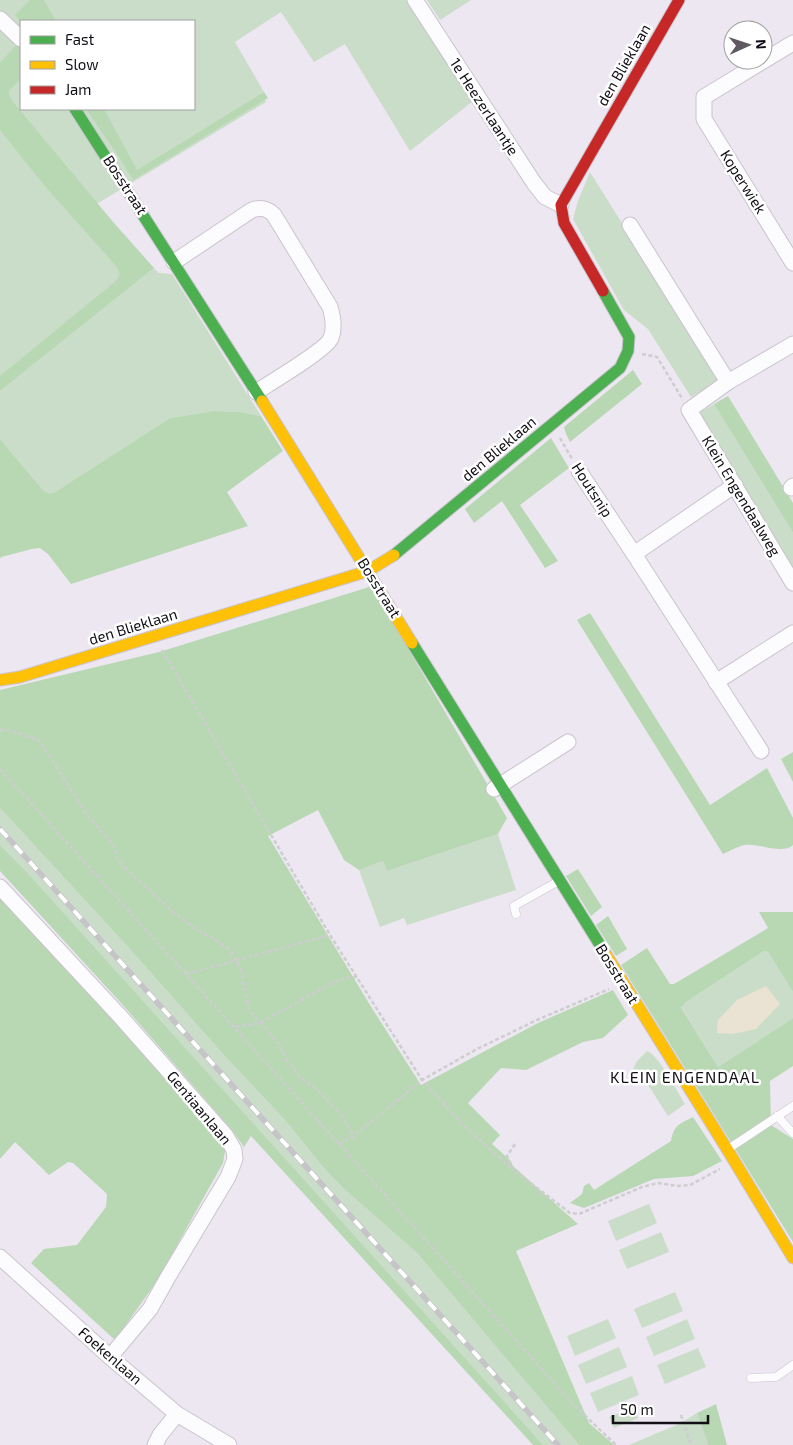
<svg xmlns="http://www.w3.org/2000/svg" width="793" height="1445" font-family="'Exo 2',sans-serif">
<rect width="100%" height="100%" fill="#ede7f2"/>
<g fill="#caddc8" fill-rule="evenodd">
<path d="M 0,0 L 407,0 L 473,101 L 410,151 L 345,44 L 314,62 L 281,12 L 235,42 L 264,92 L 261,94 L 266,102 L 90,208 L 141,274 L 0,390 ZM 21,21 L 194,21 L 194,109 L 21,109 Z"/>
<polygon points="427,0 471,0 440,20"/>
<polygon points="590,172 720,380 691,397 648,329 624,310 573,219 578,201"/>
<polygon points="154,268 159,273 172,274 261,416 240,412 214,411 170,418 55,492 50,494 43,490 0,439 0,391"/>
<polygon points="714,404 793,533 793,569 699,413"/>
<polygon points="0,808 128,947 222,1053 285,1120 322,1166 343,1188 417,1253 579,1445 543,1445 523,1424 25,870 0,845"/>
<polygon points="498,834 516,890 407,925 404,918 380,927 359,870 383,861 387,871"/>
<polygon points="764,951 768,952 793,992 793,1018 718,1067 681,1006 686,1002"/>
<path d="M 647,1051 C 659,1055 678,1093 685,1104 L 668,1116 L 641,1074 L 632,1079 L 631,1073 L 637,1061 Z"/>
<polygon points="649,1204 657,1223 616,1241 608,1221"/>
<polygon points="661,1232 669,1252 627,1269 619,1250"/>
<polygon points="675,1292 683,1311 642,1328 634,1309"/>
<polygon points="608,1319 616,1338 575,1356 567,1336"/>
<polygon points="687,1319 695,1339 654,1356 646,1337"/>
<polygon points="619,1347 627,1367 586,1384 578,1365"/>
<polygon points="698,1348 706,1367 665,1384 657,1365"/>
<polygon points="632,1376 639,1395 598,1412 590,1393"/>
<polygon points="633,1408 638,1418 614,1428 609,1417"/>
<polygon points="697,1413 708,1445 629,1445 681,1423"/>
</g>
<g fill="#b8d8b3">
<polygon points="30,0 44,0 56,21 21,22 15,15"/>
<polygon points="17,44 21,48 21,78 9,91 9,95 13,102 114,223 154,268 0,391 0,376 116,281 120,274 116,266 44,185 0,130 0,63"/>
<polygon points="264,92 268,98 133,180 119,157 86,109 104,109 137,170"/>
<polygon points="633,370 642,384 570,442 566,434 564,427"/>
<polygon points="728,396 793,503 793,533 714,404"/>
<polygon points="214,411 240,412 261,416 283,451 227,492 248,526 71,584 48,554 40,548 32,549 1,557 0,559 0,439 43,490 50,494 55,492 170,418"/>
<polygon points="551,438 569,468 520,505 558,561 545,568 502,501 474,523 465,509"/>
<polygon points="371,585 507,818 498,834 387,871 383,861 359,870 344,860 318,810 268,836 370,1005 421,1085 538,1023 613,990 628,1015 603,1038 583,1042 526,1070 501,1068 468,1103 500,1135 492,1144 511,1161 513,1166 578,1224 516,1251 589,1423 614,1445 579,1445 417,1253 343,1188 322,1166 285,1120 222,1053 128,947 0,808 0,690 159,652 366,588"/>
<path d="M 590,613 L 710,805 L 767,768 L 793,818 L 793,845 C 783,855 759,843 745,845 C 738,846 730,851 723,854 L 577,620 Z"/>
<polygon points="793,752 793,782 781,759"/>
<polygon points="0,845 25,870 543,1445 533,1445 251,1136 244,1147 231,1129 121,1003 0,871"/>
<polygon points="578,869 602,907 591,916 566,876"/>
<polygon points="0,895 223,1140 225,1151 223,1163 157,1281 115,1340 31,1263 44,1249 77,1245 106,1207 107,1196 106,1193 73,1163 68,1162 49,1175 15,1142 0,1159"/>
<polygon points="759,912 793,912 793,992 768,952 764,951 686,1002 681,1007 718,1067 793,1018 793,1066 770,1081 771,1125 793,1139 793,1242 621,965 647,948 670,984 674,984 768,928"/>
<polygon points="608,916 627,949 616,956 596,925"/>
<path d="M 693,1117 L 722,1161 L 693,1176 L 654,1179 L 584,1208 L 570,1203 L 582,1194 L 584,1186 L 589,1183 L 594,1190 L 671,1141 C 674,1125 679,1124 693,1117 Z"/>
<polygon points="716,1404 727,1445 708,1445 697,1413"/>
</g>
<polygon fill="#eae2d3" points="766,986 780,1004 756,1029 732,1034 717,1033 718,1020 737,1000"/>
<g fill="none" stroke-linecap="round" stroke-linejoin="round">
<g stroke="#c9c4cd" stroke-width="9">
<g id="lane">
<polyline points="516,914 514,906 557,882"/>
<polyline points="777,1116 793,1133"/>
<polyline points="728,1149 793,1106"/>
<polyline points="751,1378 776,1377 793,1365"/>
</g>
</g>
<g stroke="#c9c4cd" stroke-width="17">
<g id="street">
<polyline points="415,0 534,183 545,197 561,205"/>
<polyline points="0,19 21,39"/>
<polyline points="793,43 704,97 704,119 793,263"/>
<polyline points="630,225 728,382"/>
<path d="M 174,262 L 252,210 C 261,207 267,208 274,215 L 330,307 C 333,317 335,328 331,338 C 326,350 270,383 256,392"/>
<polyline points="793,344 728,382 689,410 793,583"/>
<polyline points="579,471 634,554"/>
<polyline points="735,485 634,554 761,751"/>
<polyline points="791,488 793,486"/>
<polyline points="716,682 793,633"/>
<polyline points="494,789 568,742"/>
<polyline points="0,887 118,1014 226,1136 234,1150 235,1159 228,1177 168,1277 150,1309 110,1357"/>
<polyline points="0,1257 110,1357 177,1414 229,1445"/>
<polyline points="155,1445 160,1435 177,1414"/>
</g>
</g>
<g stroke="#c9c4cd" stroke-width="13">
<g id="fast">
<polyline points="75,109 262,401"/>
<polyline points="394,555 620,368 628,351 629,337 603,291"/>
<polyline points="412,643 605,953"/>
</g>
</g>
<g stroke="#c9c4cd" stroke-width="13">
<g id="slow">
<polyline points="262,401 412,643"/>
<polyline points="0,680 20,677 368,571 394,555"/>
<polyline points="605,953 727,1149 793,1258"/>
</g>
</g>
<g stroke="#c9c4cd" stroke-width="13">
<polyline id="jam" points="603,291 564,223 561,205 679,0"/>
</g>
<g stroke="#cecdcf" stroke-width="2.5" stroke-dasharray="4 2.5" stroke-linecap="butt">
<polyline points="642,354 657,357 683,400"/>
<polyline points="560,438 572,459"/>
<polyline points="162,650 330,935"/>
<polyline points="0,730 8,730 39,740 88,816 114,845 118,861 170,909 194,928 213,938 230,950 241,969 249,1010 279,1044 287,1060 299,1076 318,1090 342,1116 354,1136"/>
<polyline points="0,769 186,974 575,1406 616,1445"/>
<polyline points="186,974 330,935 422,1080 462,1124 512,1169"/>
<polyline points="235,1027 260,1023 336,981 345,978 357,977"/>
<polyline points="339,1144 354,1136 422,1080 477,1049 537,1020 609,989"/>
<polyline points="515,1144 507,1156 512,1169 570,1213 579,1214 642,1187 658,1183 678,1186 690,1185 720,1169"/>
<polyline points="681,1415 691,1445"/>
</g>
<use href="#lane" stroke="#fcfbfd" stroke-width="8"/>
<use href="#street" stroke="#fcfbfd" stroke-width="15"/>
<use href="#fast" stroke="#4caf50" stroke-width="11"/>
<use href="#slow" stroke="#ffc107" stroke-width="11"/>
<use href="#jam" stroke="#c62828" stroke-width="11"/>
<g stroke="#c6c4c8" stroke-width="5.5">
<polyline id="rail" points="0,829 558,1445"/>
</g>
<use href="#rail" stroke="#fff" stroke-width="4" stroke-dasharray="11" stroke-linecap="butt"/>
</g>
<g text-anchor="middle" stroke-width="5" stroke-linejoin="round" paint-order="stroke">
<g font-size="15" fill="#120e15" stroke="#fff">
<text transform="translate(624 65) rotate(-60)" y="5">den Blieklaan</text>
<text transform="translate(484 107) rotate(57)" y="5">1e Heezerlaantje</text>
<text transform="translate(743 182) rotate(58)" y="5">Koperwiek</text>
<text transform="translate(125 185) rotate(57)" y="5">Bosstraat</text>
<text transform="translate(499 449) rotate(-40)" y="5">den Blieklaan</text>
<text transform="translate(592 490) rotate(57)" y="5">Houtsnip</text>
<text transform="translate(741 496) rotate(59)" y="5">Klein Engendaalweg</text>
<text transform="translate(379 588) rotate(58)" y="5">Bosstraat</text>
<text transform="translate(133 627) rotate(-17)" y="5">den Blieklaan</text>
<text transform="translate(617 974) rotate(58)" y="5">Bosstraat</text>
<text transform="translate(199 1108) rotate(50)" y="5">Gentiaanlaan</text>
<text transform="translate(110 1356) rotate(41)" y="5">Foekenlaan</text>
</g>
<g font-size="16" letter-spacing="1" fill="#120e15" stroke="#fff">
<text x="685" y="1083">KLEIN ENGENDAAL</text>
</g>
</g>
<rect x="20" y="20" width="175" height="90" fill="#ffffff" stroke="#a09fa1"/>
<rect x="30" y="36" width="25" height="8" fill="#4caf50" stroke="#a09fa1"/>
<text x="65" y="45" font-size="15" fill="#120e15">Fast</text>
<rect x="30" y="61" width="25" height="8" fill="#ffc107" stroke="#a09fa1"/>
<text x="65" y="70" font-size="15" fill="#120e15">Slow</text>
<rect x="30" y="86" width="25" height="8" fill="#c62828" stroke="#a09fa1"/>
<text x="65" y="95" font-size="15" fill="#120e15">Jam</text>
<g transform="translate(748 45) rotate(87)"><circle r="24" fill="#ffffff" stroke="#a09fa1"/>
<path d="M0-4L9 19L0 12L-9 19Z" fill="#5f5a62"/>
<text y="-8" font-size="14" font-weight="bold" text-anchor="middle" fill="#120e15">N</text>
</g>
<path d="M613 1415v8h95v-8" fill="none" stroke="#120e15" stroke-width="2.5"/>
<text x="620" y="1415" font-size="15" fill="#120e15" stroke="#ffffff" stroke-width="4" paint-order="stroke">50 m</text>
</svg>
